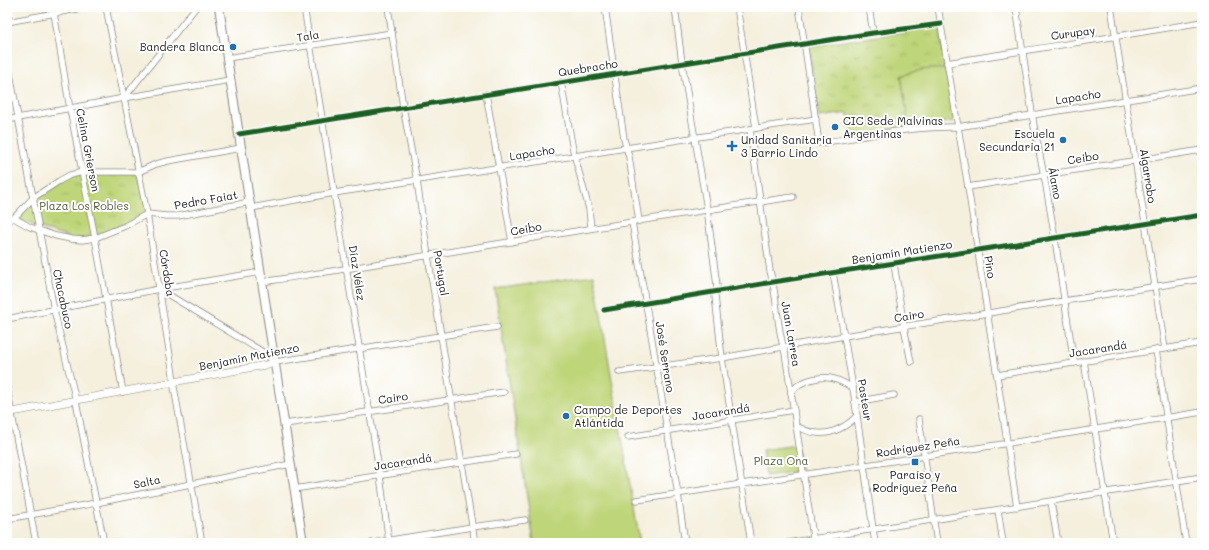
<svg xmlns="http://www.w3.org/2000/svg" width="1209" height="550" font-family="Mali,sans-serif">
<defs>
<pattern id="park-tufts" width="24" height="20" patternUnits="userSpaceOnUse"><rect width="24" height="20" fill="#bfd579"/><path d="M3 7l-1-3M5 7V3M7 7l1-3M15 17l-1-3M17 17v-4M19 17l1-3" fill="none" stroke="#a4b668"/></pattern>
</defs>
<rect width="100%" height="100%" fill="#fff"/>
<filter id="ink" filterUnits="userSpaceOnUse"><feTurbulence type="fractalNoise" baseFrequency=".025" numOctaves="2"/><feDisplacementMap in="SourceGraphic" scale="8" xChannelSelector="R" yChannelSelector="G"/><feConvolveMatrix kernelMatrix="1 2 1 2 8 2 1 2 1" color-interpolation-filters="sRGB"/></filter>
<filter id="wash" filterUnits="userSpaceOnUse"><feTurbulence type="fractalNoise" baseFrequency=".012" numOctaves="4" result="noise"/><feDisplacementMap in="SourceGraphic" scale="16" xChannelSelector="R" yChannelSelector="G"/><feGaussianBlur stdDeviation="0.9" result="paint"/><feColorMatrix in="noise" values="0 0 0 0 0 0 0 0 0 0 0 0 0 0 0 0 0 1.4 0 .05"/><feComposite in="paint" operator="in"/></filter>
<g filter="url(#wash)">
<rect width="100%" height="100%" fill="#f5f0de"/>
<g fill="#bfd579" stroke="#6e784a">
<polygon points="931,68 945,69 954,121 909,127 901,76 915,71"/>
<polygon points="594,275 640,543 534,543 495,289"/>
</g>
<g fill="url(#park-tufts)" stroke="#6e784a">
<path d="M 938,27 L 940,30 L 945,69 C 927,68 917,70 901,76 L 909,127 L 852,135 L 848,113 L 819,117 L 809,49 L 812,46 Z"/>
<polygon points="138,172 147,214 95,238 71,239 14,218 24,207 70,175"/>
<polygon points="797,445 800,471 766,476 762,450"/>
</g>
</g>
<g filter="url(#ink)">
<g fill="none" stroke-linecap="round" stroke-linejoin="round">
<g stroke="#88867d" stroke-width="7">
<g id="minor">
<polyline points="53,7 70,109 95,238 123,392"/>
<polyline points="106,7 147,214 173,374 174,387 202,543"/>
<polyline points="304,7 380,476 389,543"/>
<polyline points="388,7 403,107 417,181 428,256 475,543"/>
<polyline points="605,7 624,139 629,157 639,221"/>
<polyline points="675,7 682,63 707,209 717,286 715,296 722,358 751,543"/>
<polyline points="737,7 756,128"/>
<path d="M 799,7 L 819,143 C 864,137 911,126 957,127 L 1202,88"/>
<polyline points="869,7 873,33"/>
<polyline points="938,7 968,187 1017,507"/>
<polyline points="1016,7 1034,126 1046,186 1055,239 1074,363"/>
<polyline points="1111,7 1165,349"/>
<polyline points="7,22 88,7"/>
<polyline points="7,58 54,310 76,401 104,543"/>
<polyline points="227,58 392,33"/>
<path d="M 947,63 C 1032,49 1117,37 1202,22"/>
<polyline points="561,82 573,150 589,209 591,228"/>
<polyline points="486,94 512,242"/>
<polyline points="124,98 196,7"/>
<polyline points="7,120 124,98 230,80"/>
<path d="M 750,129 L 770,271 C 778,298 776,326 785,353 L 814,543"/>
<polyline points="239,134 873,33 941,24"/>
<polyline points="968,187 1202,150"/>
<polyline points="251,208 334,193 626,148 816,119"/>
<polyline points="14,218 33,198 59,181 70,175 83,172 138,172 156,164 168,161 241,148"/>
<polyline points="7,220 14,218 30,227 56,236 71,239 82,240 95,238 125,226 147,214 166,216 178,216 250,202"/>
<polyline points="632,222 678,494 685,543"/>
<polyline points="894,264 904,327 911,362"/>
<polyline points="833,273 853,388 875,543"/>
<path d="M 262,282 C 439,255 615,223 793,197"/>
<polyline points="159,289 266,354 275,362 497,327"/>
<polyline points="604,310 773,282 1202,215"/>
<polyline points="7,319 159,289 261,272"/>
<polyline points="1156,350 1186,543"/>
<polyline points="1084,361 1113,543"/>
<polyline points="619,372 722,358 844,336 1202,279"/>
<polyline points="997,375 1202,343"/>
<polyline points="7,388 36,543"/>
<path d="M 791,393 C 793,390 795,388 797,386 C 805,380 821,376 830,378 C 838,379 846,384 853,388"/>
<polyline points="855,402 894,395"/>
<polyline points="919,419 937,543"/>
<polyline points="285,424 504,392"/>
<path d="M 796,426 C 803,429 810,433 817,433 C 832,435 847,426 857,416"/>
<polyline points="628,437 794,410"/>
<polyline points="294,489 516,454"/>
<path d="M 637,500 C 825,472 1014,443 1202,412"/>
<polyline points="1051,502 1058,543"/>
<polyline points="998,510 1003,543"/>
<polyline points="7,519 96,503 291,464"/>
<polyline points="372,543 472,527 525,520"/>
<polyline points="787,543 1202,477"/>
</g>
</g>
<g stroke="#88867d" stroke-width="8">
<polyline id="tertiary" points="7,413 265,365 275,362"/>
</g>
<g stroke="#88867d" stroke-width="10">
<polyline id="secondary" points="219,7 303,543"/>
</g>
<use href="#minor" stroke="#fff" stroke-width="5.5"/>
<use href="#tertiary" stroke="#fff" stroke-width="7"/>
<use href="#secondary" stroke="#fff" stroke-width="8"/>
<g stroke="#fff" stroke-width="8">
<g id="cycleway">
<polyline points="239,134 873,33 941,24"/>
<polyline points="604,310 773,282 1202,215"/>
</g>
</g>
<use href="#cycleway" stroke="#1b5e20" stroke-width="5"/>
</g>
</g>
<g fill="#1f6fb2" stroke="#fff" stroke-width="1.5">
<circle cx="233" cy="47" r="4"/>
<circle cx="835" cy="127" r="4"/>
<circle cx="1063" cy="140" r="4"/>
<path d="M730 140h4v4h4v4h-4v4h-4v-4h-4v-4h4z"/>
<circle cx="566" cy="416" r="4"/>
<rect x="911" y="458" width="8" height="8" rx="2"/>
</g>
<g text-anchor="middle" stroke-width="4" stroke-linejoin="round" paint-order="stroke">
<g font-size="11" fill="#1c1c1c" stroke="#fff">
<text transform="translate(1073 33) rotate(-8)" y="4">Curupay</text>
<text transform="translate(308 36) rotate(-9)" y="4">Tala</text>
<text transform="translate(588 68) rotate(-9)" y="4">Quebracho</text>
<text transform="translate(1078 97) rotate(-9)" y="4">Lapacho</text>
<text transform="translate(88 150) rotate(79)" y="4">Celina Grierson</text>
<text transform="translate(532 153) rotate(-9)" y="4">Lapacho</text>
<text transform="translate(1083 158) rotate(-9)" y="4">Ceibo</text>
<text transform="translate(1148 176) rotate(81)" y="4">Algarrobo</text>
<text transform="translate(1055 183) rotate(80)" y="4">Álamo</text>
<text transform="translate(206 200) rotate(-10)" y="4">Pedro Faiat</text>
<text transform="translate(526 229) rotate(-10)" y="4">Ceibo</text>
<text transform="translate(902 252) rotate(-9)" y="4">Benjamín Matienzo</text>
<text transform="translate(990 267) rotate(81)" y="4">Pino</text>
<text transform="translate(167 273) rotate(81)" y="4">Córdoba</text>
<text transform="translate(357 273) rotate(81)" y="4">Díaz Vélez</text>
<text transform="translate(441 273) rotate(81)" y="4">Portugal</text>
<text transform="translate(63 299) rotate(78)" y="4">Chacabuco</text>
<text transform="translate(909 316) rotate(-9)" y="4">Cairo</text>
<text transform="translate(791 334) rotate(80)" y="4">Juan Larrea</text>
<text transform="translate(1098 349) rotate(-9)" y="4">Jacarandá</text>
<text transform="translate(249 357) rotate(-11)" y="4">Benjamín Matienzo</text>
<text transform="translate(665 357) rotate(81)" y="4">José Serrano</text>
<text transform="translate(393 398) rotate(-8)" y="4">Cairo</text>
<text transform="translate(865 400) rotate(81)" y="4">Pasteur</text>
<text transform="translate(721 412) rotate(-9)" y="4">Jacarandá</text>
<text transform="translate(918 447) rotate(-9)" y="4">Rodríguez Peña</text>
<text transform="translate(403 462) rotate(-9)" y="4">Jacarandá</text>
<text transform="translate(147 482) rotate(-12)" y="4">Salta</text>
</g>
<g font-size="11" fill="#1c1c1c" stroke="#fff" text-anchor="start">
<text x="225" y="51" text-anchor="end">Bandera Blanca</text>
<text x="843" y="125">CIC Sede Malvinas<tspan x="843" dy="13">Argentinas</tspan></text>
<text x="1055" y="138" text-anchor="end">Escuela<tspan x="1055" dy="13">Secundaria 21</tspan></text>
<text x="741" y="144">Unidad Sanitaria<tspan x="741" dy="13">3 Barrio Lindo</tspan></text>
<text x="574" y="414">Campo de Deportes<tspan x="574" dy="13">Atlántida</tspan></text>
<text x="915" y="479" text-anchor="middle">Paraíso y<tspan x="915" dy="13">Rodríguez Peña</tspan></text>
</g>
<g font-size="11" fill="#555d3d" stroke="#fff">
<text x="84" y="210">Plaza Los Robles</text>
<text x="781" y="465">Plaza Ona</text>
</g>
</g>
<rect width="1209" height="550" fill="none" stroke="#fff" stroke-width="24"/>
</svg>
